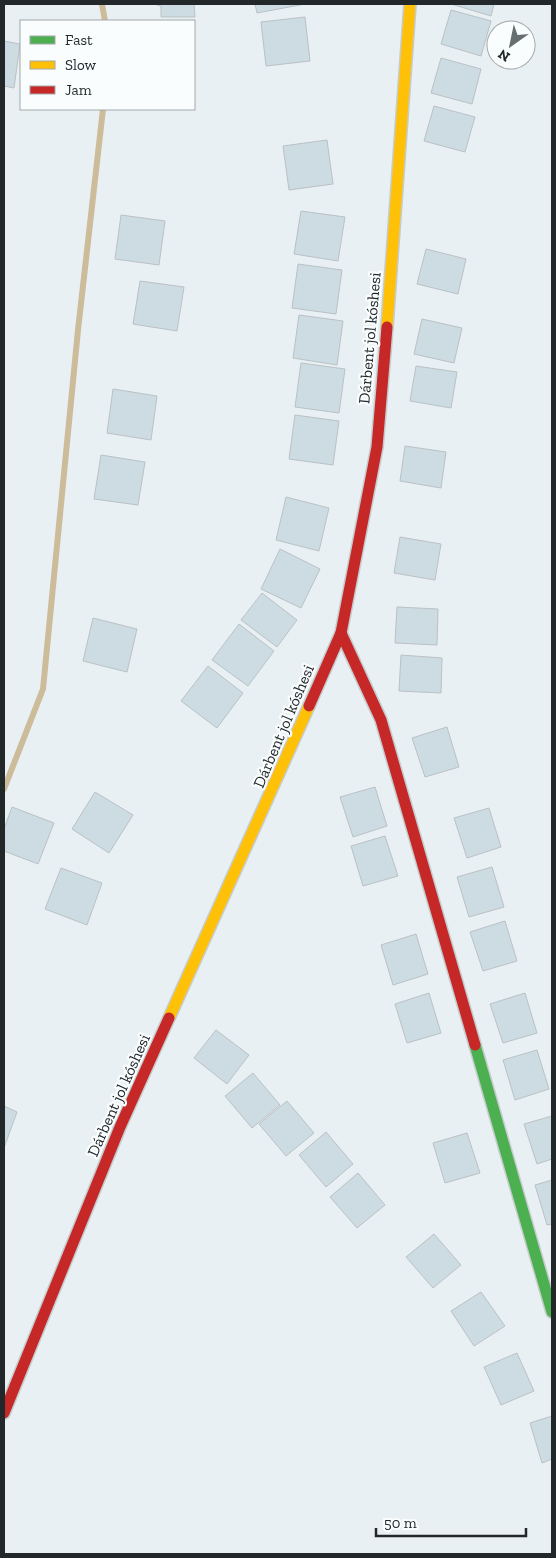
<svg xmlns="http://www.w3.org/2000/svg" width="556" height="1558" font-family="'Zilla Slab',serif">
<rect width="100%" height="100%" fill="#e8f0f3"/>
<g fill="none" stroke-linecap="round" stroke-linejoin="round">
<g stroke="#cdbc9a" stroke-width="6">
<polyline points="102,4 105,21"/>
<polyline points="4,789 43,689 78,330 103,109"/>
</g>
</g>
<g fill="#ccdce2" stroke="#bbc1c4">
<polygon points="154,4 194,4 195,17 161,17 161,6"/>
<polygon points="255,4 305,4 257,13"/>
<polygon points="451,4 494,4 491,16"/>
<polygon points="451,10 491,21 481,56 441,44"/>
<polygon points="305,17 310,61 266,66 261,22"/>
<polygon points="4,41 20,44 14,88 4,86"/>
<polygon points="441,58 481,69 472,104 431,93"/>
<polygon points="434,106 475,117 465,152 424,141"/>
<polygon points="327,140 333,184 289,190 283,146"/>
<polygon points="301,211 345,217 338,261 294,254"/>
<polygon points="121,215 165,221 159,265 115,259"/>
<polygon points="426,249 466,259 458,294 417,284"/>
<polygon points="298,264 342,270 336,314 292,308"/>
<polygon points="140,281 184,287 177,331 133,324"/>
<polygon points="299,315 343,321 337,365 293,358"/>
<polygon points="422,319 462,328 454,363 414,354"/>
<polygon points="301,363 345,369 339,413 295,407"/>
<polygon points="416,366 457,372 451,408 410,401"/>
<polygon points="113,389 157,396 151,440 107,433"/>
<polygon points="295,415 339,421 333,465 289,459"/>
<polygon points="405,446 446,452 441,488 400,481"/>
<polygon points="101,455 145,462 138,505 94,499"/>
<polygon points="286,497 329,508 319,551 276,540"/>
<polygon points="400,537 441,544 435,580 394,573"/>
<polygon points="280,549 320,569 301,608 261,589"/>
<polygon points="262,593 297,620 277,647 241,620"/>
<polygon points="397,607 438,609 437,645 395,643"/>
<polygon points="93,618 137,629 127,672 83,661"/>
<polygon points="239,624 274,651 248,686 212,660"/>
<polygon points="401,655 442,658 441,693 399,691"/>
<polygon points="208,666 243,693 217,728 181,701"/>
<polygon points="447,727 459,767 425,777 412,738"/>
<polygon points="375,787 387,826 353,837 340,797"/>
<polygon points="95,792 133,815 109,853 72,829"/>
<polygon points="12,807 54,823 38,864 4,851 4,829"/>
<polygon points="489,808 501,847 467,858 454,818"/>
<polygon points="385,836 398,876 363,886 351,846"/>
<polygon points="492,867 504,907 469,917 457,877"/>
<polygon points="61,868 102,883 87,925 45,909"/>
<polygon points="505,921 517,961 483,971 470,932"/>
<polygon points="416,934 428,974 393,985 381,945"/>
<polygon points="429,993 441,1033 407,1043 395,1004"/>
<polygon points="525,993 537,1033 503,1043 490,1004"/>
<polygon points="216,1030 249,1055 227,1084 194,1058"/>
<polygon points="537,1050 549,1089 515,1100 503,1060"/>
<polygon points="253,1073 280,1105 252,1128 225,1096"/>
<polygon points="287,1101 314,1133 286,1156 259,1124"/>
<polygon points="4,1106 17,1112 4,1148"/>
<polygon points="552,1116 552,1159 537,1164 524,1124"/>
<polygon points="326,1132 353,1164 326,1187 299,1155"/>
<polygon points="467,1133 480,1173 445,1183 433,1143"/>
<polygon points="358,1173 385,1205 357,1228 330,1197"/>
<polygon points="552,1180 552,1224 547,1225 535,1185"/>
<polygon points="434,1234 461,1265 433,1288 406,1257"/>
<polygon points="481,1292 505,1326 474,1346 451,1311"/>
<polygon points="517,1353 534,1391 501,1405 484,1367"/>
<polygon points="552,1416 552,1459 542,1463 530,1423"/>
</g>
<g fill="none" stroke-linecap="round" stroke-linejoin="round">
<g stroke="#c6ccce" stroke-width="14">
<polyline id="fast" points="475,1045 552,1312"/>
</g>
<g stroke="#c6ccce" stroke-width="14">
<g id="slow">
<polyline points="387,327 410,4"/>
<polyline points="169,1018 309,706"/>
</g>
</g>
<g stroke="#c6ccce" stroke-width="14">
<g id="jam">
<polyline points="341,633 381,720 475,1045"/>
<polyline points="309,706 341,633 377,447 387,327"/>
<polyline points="4,1413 120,1127 169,1018"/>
</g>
</g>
<use href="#fast" stroke="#4caf50" stroke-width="11"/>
<use href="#slow" stroke="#ffc107" stroke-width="11"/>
<use href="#jam" stroke="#c62828" stroke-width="11"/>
</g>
<g text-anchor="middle" stroke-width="4.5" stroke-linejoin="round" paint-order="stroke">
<g font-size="16" fill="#22282a" stroke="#fafdfe">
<text transform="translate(369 338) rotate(-85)" y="6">Dárbent jol kóshesi</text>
<text transform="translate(283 726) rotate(-67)" y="6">Dárbent jol kóshesi</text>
<text transform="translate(118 1095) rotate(-66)" y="6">Dárbent jol kóshesi</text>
</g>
</g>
<rect width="556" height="1558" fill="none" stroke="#22282a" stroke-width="10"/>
<rect x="20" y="20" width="175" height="90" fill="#fafdfe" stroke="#a4a8a9"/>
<rect x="30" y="36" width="25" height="8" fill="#4caf50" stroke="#a4a8a9"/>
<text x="65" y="45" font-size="15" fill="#22282a">Fast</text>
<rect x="30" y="61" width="25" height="8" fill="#ffc107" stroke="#a4a8a9"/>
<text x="65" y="70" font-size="15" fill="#22282a">Slow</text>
<rect x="30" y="86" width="25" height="8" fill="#c62828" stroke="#a4a8a9"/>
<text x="65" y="95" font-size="15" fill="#22282a">Jam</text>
<g transform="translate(511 45) rotate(213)"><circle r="24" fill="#fafdfe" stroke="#a4a8a9"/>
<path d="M0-4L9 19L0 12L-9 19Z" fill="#676e70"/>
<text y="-8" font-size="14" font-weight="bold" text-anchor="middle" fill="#22282a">N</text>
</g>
<path d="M376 1528v8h150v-8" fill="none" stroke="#22282a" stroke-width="2.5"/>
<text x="384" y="1528" font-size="15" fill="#22282a" stroke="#fafdfe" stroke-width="4" paint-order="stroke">50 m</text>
</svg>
